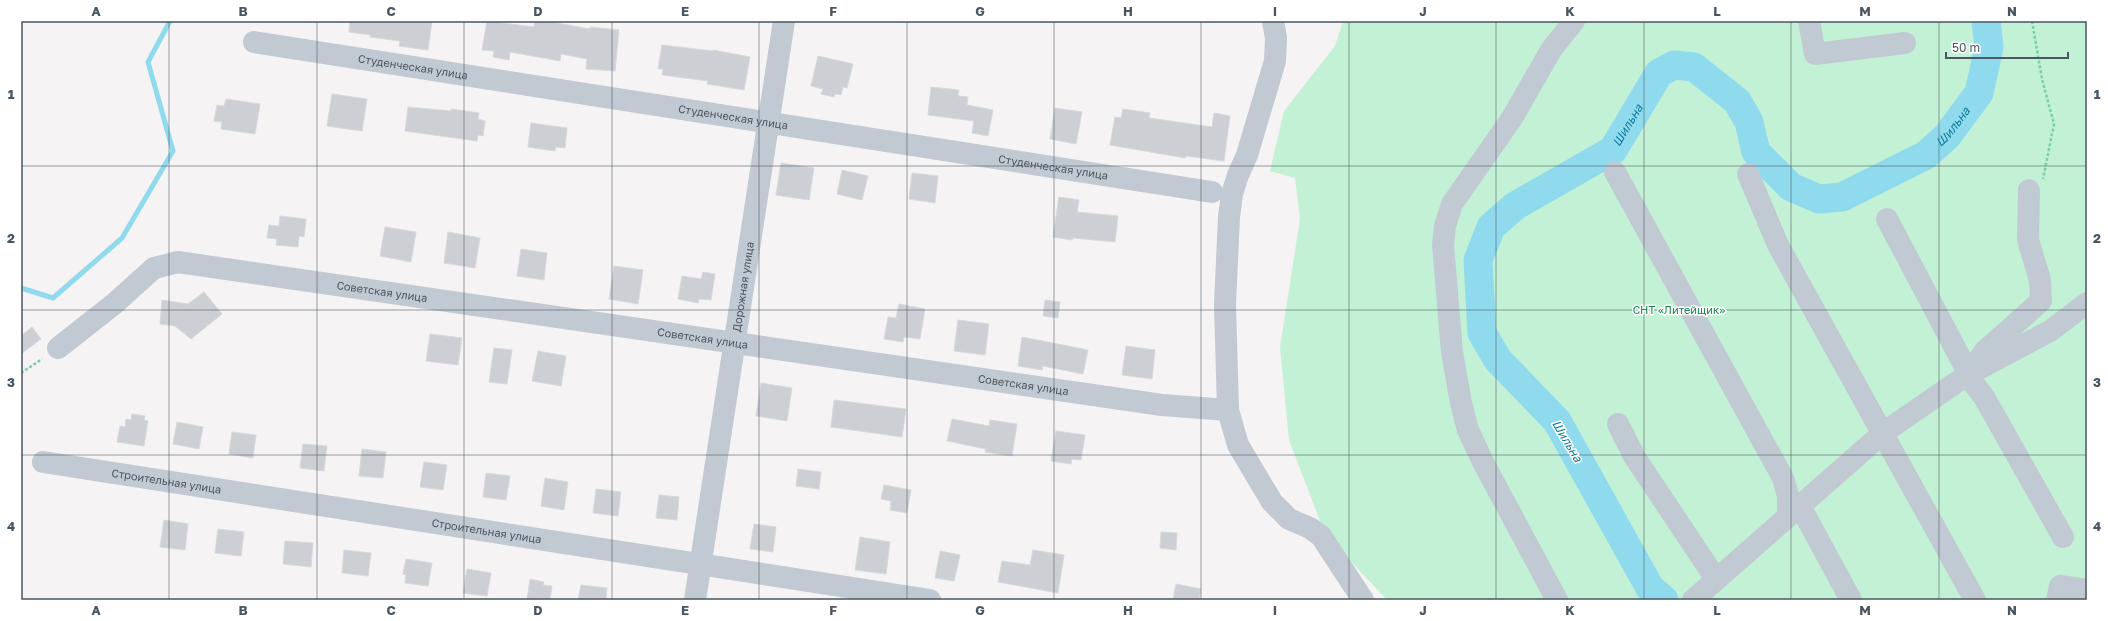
<svg xmlns="http://www.w3.org/2000/svg" width="2108" height="621" font-family="'Golos Text',sans-serif">
<rect width="100%" height="100%" fill="#f5f3f3"/>
<polygon fill="#c3f1d5" points="1343,21 2087,21 2087,600 1387,600 1325,534 1289,440 1280,347 1300,219 1295,178 1270,171 1284,111 1335,46"/>
<g fill="none" stroke-linecap="round" stroke-linejoin="round">
<polyline stroke="#90daee" stroke-width="5" points="21,288 53,298 122,238 173,151 148,62 170,21"/>
<path stroke="#90daee" stroke-width="29" id="s1" d="M 1664,600 L 1650,588 L 1557,421 L 1498,360 L 1482,333 L 1478,260 L 1491,227 L 1515,206 L 1613,150 L 1659,73 L 1674,65 L 1694,67 L 1737,101 L 1749,122 L 1756,152 L 1791,187 L 1819,199 L 1842,197 L 1926,155 L 1947,136 L 1979,93 L 1989,47 L 1986,21"/>
</g>
<g fill="#cdcfd5" stroke="#d7d9de">
<polygon points="350,21 432,21 428,50 399,46 400,41 370,37 371,35 349,32"/>
<polygon points="487,21 534,27 535,21 546,21 590,29 590,27 619,30 615,71 586,69 587,59 561,54 560,61 510,52 509,60 493,57 494,51 482,50"/>
<polygon points="662,45 713,51 713,50 750,57 744,90 707,84 708,81 662,75 663,69 658,69"/>
<polygon points="818,56 853,64 847,88 843,87 841,95 835,94 834,97 821,94 823,89 811,86"/>
<polygon points="931,87 959,90 958,96 968,97 967,105 993,110 988,136 972,133 974,121 928,115"/>
<polygon points="332,94 367,99 362,131 327,126"/>
<polygon points="226,99 260,104 255,134 221,129 222,122 214,121 217,105 224,106"/>
<polygon points="408,107 451,111 451,109 479,113 478,119 485,121 483,136 478,135 477,141 405,131"/>
<polygon points="1055,108 1082,112 1076,144 1050,139"/>
<polygon points="1123,109 1150,113 1149,118 1212,127 1214,113 1230,116 1224,161 1186,156 1185,158 1110,145 1115,117 1121,118"/>
<polygon points="531,123 567,128 565,148 556,147 555,151 528,147"/>
<polygon points="781,163 814,168 809,200 776,195"/>
<polygon points="842,170 868,176 862,200 837,194"/>
<polygon points="912,173 938,176 935,203 909,199"/>
<polygon points="1059,197 1079,200 1077,212 1118,216 1115,242 1073,238 1072,240 1053,237"/>
<polygon points="280,216 306,219 304,237 299,236 298,247 276,245 277,239 267,238 269,225 279,226"/>
<polygon points="385,227 416,232 411,262 380,256"/>
<polygon points="448,232 480,238 475,268 444,263"/>
<polygon points="521,249 547,253 544,280 517,276"/>
<polygon points="614,266 643,270 638,304 609,299"/>
<polygon points="703,272 715,274 711,300 699,299 698,303 678,299 682,276 701,279"/>
<polygon points="204,292 222,314 191,339 175,326 160,324 162,300 188,304"/>
<polygon points="1045,300 1060,302 1058,318 1043,316"/>
<polygon points="899,304 925,309 920,339 904,337 903,342 884,339 888,317 896,318"/>
<polygon points="958,320 989,324 985,355 954,351"/>
<polygon points="32,327 41,339 21,354 21,336"/>
<polygon points="430,334 462,338 458,365 426,361"/>
<polygon points="1022,337 1088,350 1083,374 1043,366 1042,370 1018,366"/>
<polygon points="1126,346 1155,350 1152,379 1122,375"/>
<polygon points="494,348 512,350 507,384 489,382"/>
<polygon points="538,351 566,356 561,386 532,381"/>
<polygon points="761,383 792,388 787,421 756,416"/>
<polygon points="834,400 906,409 902,437 831,427"/>
<polygon points="132,414 145,416 144,420 148,421 144,446 117,442 120,426 125,427 126,419 131,420"/>
<polygon points="952,419 989,426 990,420 1017,424 1012,456 985,452 986,449 947,441"/>
<polygon points="177,422 203,427 199,449 173,444"/>
<polygon points="1056,431 1085,435 1081,460 1072,459 1071,464 1051,461"/>
<polygon points="232,432 256,435 253,458 229,454"/>
<polygon points="303,444 327,446 324,471 300,468"/>
<polygon points="362,449 386,452 383,478 359,476"/>
<polygon points="424,462 447,465 443,490 420,487"/>
<polygon points="798,469 821,472 819,489 796,486"/>
<polygon points="486,473 510,476 506,500 483,497"/>
<polygon points="545,478 568,482 564,510 541,506"/>
<polygon points="884,485 911,490 907,513 890,510 891,501 881,499"/>
<polygon points="596,489 621,492 618,516 593,513"/>
<polygon points="659,495 679,497 677,520 656,518"/>
<polygon points="164,520 188,524 185,550 160,547"/>
<polygon points="754,524 776,527 773,552 750,549"/>
<polygon points="218,529 244,532 241,556 215,553"/>
<polygon points="1161,532 1177,533 1176,550 1160,548"/>
<polygon points="860,537 890,542 886,574 855,570"/>
<polygon points="285,541 313,543 311,567 283,564"/>
<polygon points="344,550 371,553 368,576 342,573"/>
<polygon points="1033,550 1064,555 1058,593 998,582 1002,561 1030,565"/>
<polygon points="940,551 960,555 954,581 935,578"/>
<polygon points="406,559 432,563 428,586 405,583 406,575 403,574"/>
<polygon points="467,569 491,573 487,596 463,593"/>
<polygon points="530,579 544,582 543,585 552,586 550,600 527,600"/>
<polygon points="1176,584 1201,589 1199,600 1173,600"/>
<polygon points="581,585 607,588 606,600 578,600"/>
</g>
<g fill="none" stroke-linecap="round" stroke-linejoin="round">
<g stroke="#7ad0a6" stroke-width="2.5" stroke-dasharray="3 2" stroke-linecap="butt">
<polyline points="2032,21 2042,79 2054,124 2043,179"/>
<polyline points="21,373 42,359"/>
</g>
<g stroke="#c1cad2" stroke-width="22">
<polyline points="1273,21 1276,38 1275,61 1247,155 1238,175 1232,194 1229,217 1225,304 1228,410 1238,445 1272,502 1289,519 1310,528 1321,536 1363,600"/>
<polyline points="1809,21 1815,54 1905,43"/>
<path id="s2" d="M 254,42 L 1212,192"/>
<polyline points="1615,172 1783,478 1788,496 1788,516"/>
<polyline points="1748,174 1778,245 1975,600"/>
<polyline points="1887,219 1963,363 1967,375 1984,397 2063,537"/>
<path id="s3" d="M 58,348 L 114,304 L 154,268 L 178,262 L 1162,405 L 1228,410"/>
<polyline points="1974,366 1985,351 2041,301 2040,280 2028,240 2029,190"/>
<polyline points="1618,424 1634,456 1716,579"/>
<path id="s4" d="M 43,462 L 930,600"/>
<polyline points="1800,506 1851,600"/>
<path id="s5" d="M 695,600 L 784,21"/>
<polyline points="1557,600 1483,462 1468,430 1461,403 1452,352 1443,245 1445,226 1452,204 1512,118 1551,50 1574,21"/>
<polyline points="1693,600 1883,433 1967,375 2050,331 2087,303"/>
<polyline points="2057,600 2060,586 2087,590"/>
</g>
</g>
<path fill="none" stroke="#4a5661" stroke-width="1" stroke-opacity="0.55" d="M 169,21 L 169,600M 317,21 L 317,600M 464,21 L 464,600M 612,21 L 612,600M 759,21 L 759,600M 907,21 L 907,600M 1054,21 L 1054,600M 1201,21 L 1201,600M 1349,21 L 1349,600M 1496,21 L 1496,600M 1644,21 L 1644,600M 1791,21 L 1791,600M 1939,21 L 1939,600M 21,166 L 2087,166M 21,310 L 2087,310M 21,455 L 2087,455"/>
<g text-anchor="middle" stroke-width="3" stroke-linejoin="round" paint-order="stroke">
<g font-size="11" fill="#4a5661" stroke="#fff">
<text dy="4" stroke="none"><textPath href="#s2" startOffset="161">Студенческая улица</textPath></text>
<text dy="4" stroke="none"><textPath href="#s2" startOffset="485">Студенческая улица</textPath></text>
<text dy="4" stroke="none"><textPath href="#s2" startOffset="809">Студенческая улица</textPath></text>
<text dy="4" stroke="none"><textPath href="#s5" startOffset="317">Дорожная улица</textPath></text>
<text dy="4" stroke="none"><textPath href="#s3" startOffset="356">Советская улица</textPath></text>
<text dy="4" stroke="none"><textPath href="#s3" startOffset="680">Советская улица</textPath></text>
<text dy="4" stroke="none"><textPath href="#s3" startOffset="1004">Советская улица</textPath></text>
<text dy="4" stroke="none"><textPath href="#s4" startOffset="125">Строительная улица</textPath></text>
<text dy="4" stroke="none"><textPath href="#s4" startOffset="449">Строительная улица</textPath></text>
</g>
<g font-size="11" fill="#17864f" stroke="#fff">
<text x="1679" y="314">СНТ «Литейщик»</text>
</g>
<g font-size="12" font-style="italic" fill="#0c7c9b" stroke="#fff">
<text dy="4" stroke="none"><textPath href="#s1" startOffset="608">Шильна</textPath></text>
<text dy="4" stroke="none"><textPath href="#s1" startOffset="1052">Шильна</textPath></text>
<text transform="translate(1567 441) rotate(59)" y="4">Шильна</text>
</g>
</g>
<rect width="2108" height="621" fill="none" stroke="#ffffff" stroke-width="44"/>
<path d="M1946 52v6h122v-6" fill="none" stroke="#4a5661" stroke-width="2"/>
<text x="1952" y="52" font-size="12" fill="#4a5661" stroke="#ffffff" stroke-width="3" paint-order="stroke">50 m</text>
<rect x="22" y="22" width="2064" height="577" fill="none" stroke="#4a5661" stroke-width="1.5"/>
<g font-size="13" text-anchor="middle" font-weight="bold" fill="#4a5661">
<text x="96" y="16">A</text>
<text x="243" y="16">B</text>
<text x="391" y="16">C</text>
<text x="538" y="16">D</text>
<text x="685" y="16">E</text>
<text x="833" y="16">F</text>
<text x="980" y="16">G</text>
<text x="1128" y="16">H</text>
<text x="1275" y="16">I</text>
<text x="1423" y="16">J</text>
<text x="1570" y="16">K</text>
<text x="1717" y="16">L</text>
<text x="1865" y="16">M</text>
<text x="2012" y="16">N</text>
<text x="11" y="99">1</text>
<text x="2097" y="99">1</text>
<text x="11" y="243">2</text>
<text x="2097" y="243">2</text>
<text x="11" y="387">3</text>
<text x="2097" y="387">3</text>
<text x="11" y="531">4</text>
<text x="2097" y="531">4</text>
<text x="96" y="615">A</text>
<text x="243" y="615">B</text>
<text x="391" y="615">C</text>
<text x="538" y="615">D</text>
<text x="685" y="615">E</text>
<text x="833" y="615">F</text>
<text x="980" y="615">G</text>
<text x="1128" y="615">H</text>
<text x="1275" y="615">I</text>
<text x="1423" y="615">J</text>
<text x="1570" y="615">K</text>
<text x="1717" y="615">L</text>
<text x="1865" y="615">M</text>
<text x="2012" y="615">N</text>
</g>
</svg>
